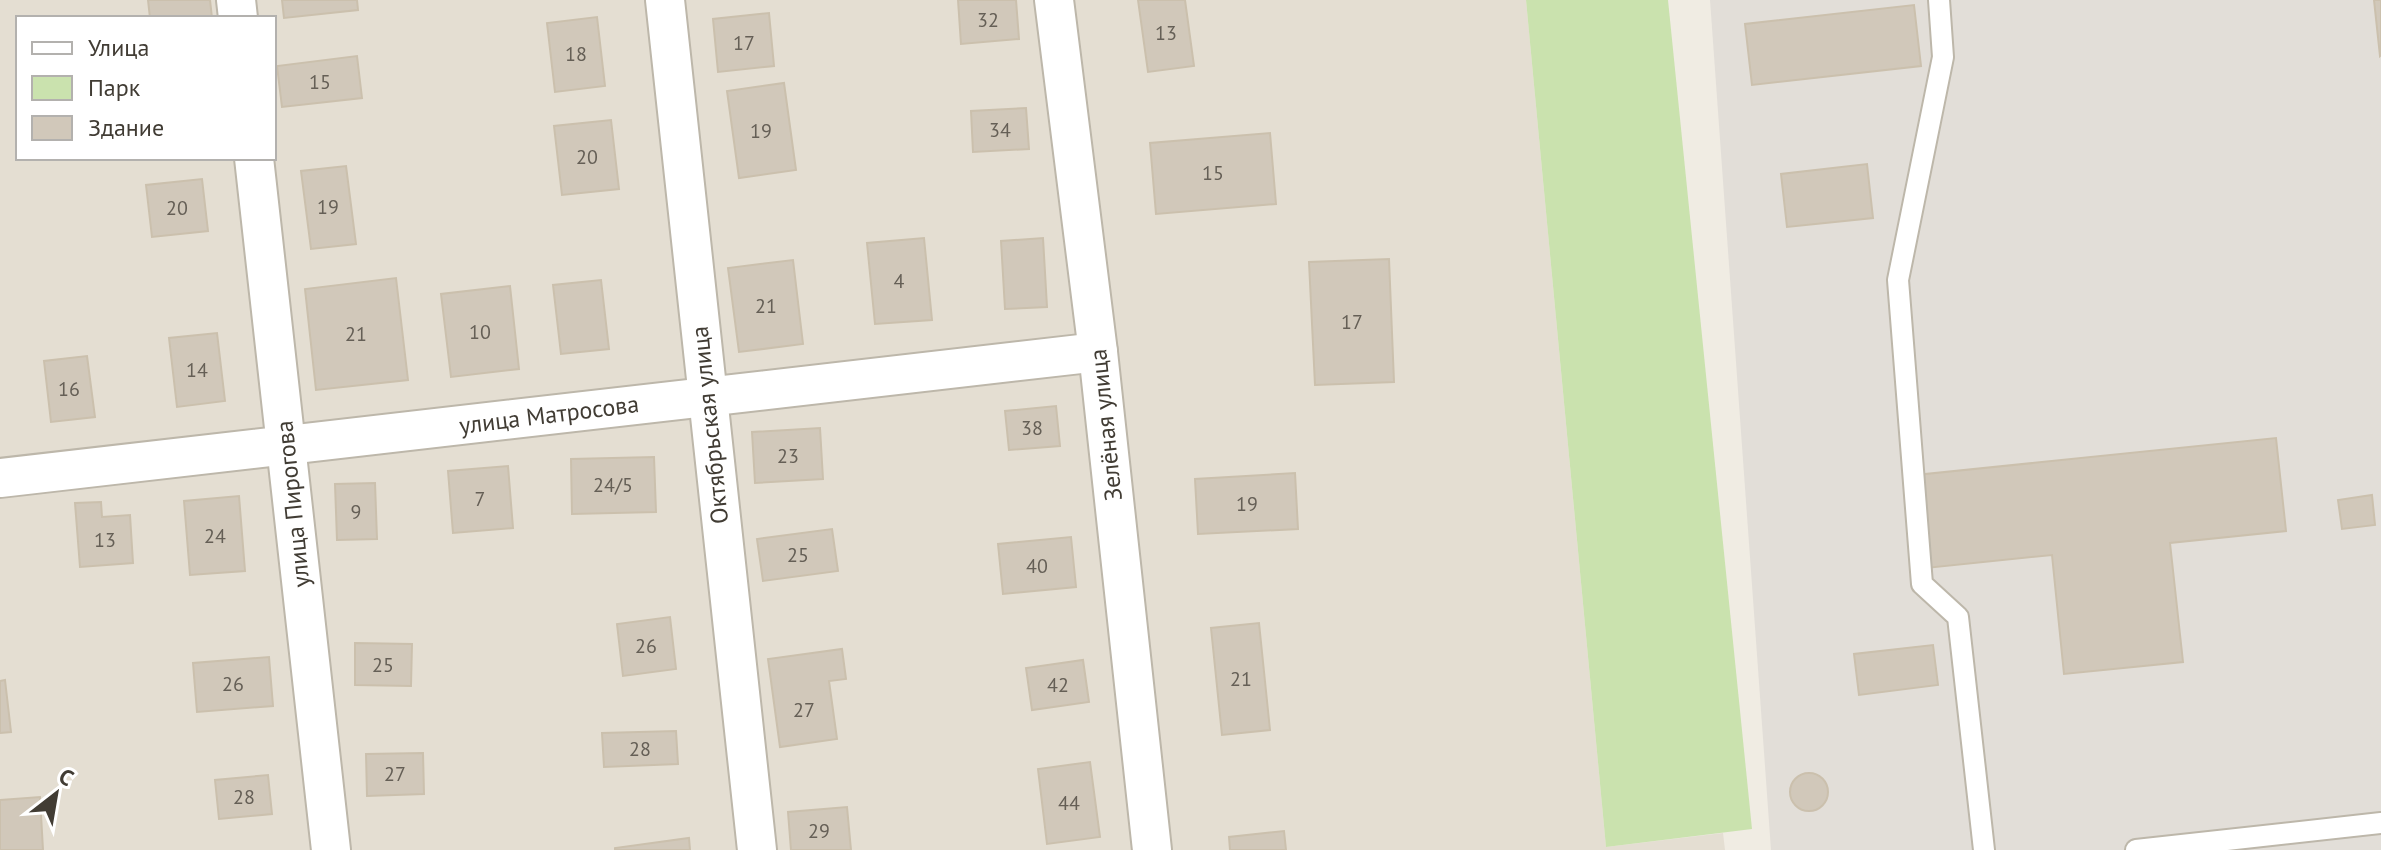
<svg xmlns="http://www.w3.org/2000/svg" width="2381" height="850" font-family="'PT Sans',sans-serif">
<rect width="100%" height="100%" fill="#f0ece3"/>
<path fill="#e4ded2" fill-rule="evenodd" d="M 0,0 L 1526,0 L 1606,847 L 1723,833 L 1725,850 L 0,850 ZM 18,18 L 274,18 L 274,158 L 18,158 Z"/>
<polygon fill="#e2ded8" points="1710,0 2381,0 2381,850 1771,850"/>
<polygon fill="#cae2ae" points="1526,0 1668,0 1752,829 1606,847"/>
<g fill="#d1c8ba" stroke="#cbc0ad" stroke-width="2">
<polygon points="148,0 210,0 212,18 150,18"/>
<polygon points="282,0 357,0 358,10 284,18"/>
<polygon points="958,0 1016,0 1019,39 961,44"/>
<polygon points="1138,0 1185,0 1194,66 1148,72"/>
<polygon points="2374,0 2381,0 2381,55 2380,56"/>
<polygon points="1914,5 1921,66 1752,85 1745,24"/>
<polygon points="769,13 774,66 718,72 713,19"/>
<polygon points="597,17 605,86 555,92 547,23"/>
<polygon points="357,56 362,98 282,107 277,66"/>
<polygon points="784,83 796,170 739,178 727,91"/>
<polygon points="1026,108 1029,149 973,152 971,111"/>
<polygon points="611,120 619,189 562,195 554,126"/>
<polygon points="1270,133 1276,204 1156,214 1150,143"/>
<polygon points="1867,164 1873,218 1787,227 1781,174"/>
<polygon points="346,166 356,244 311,249 301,171"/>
<polygon points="202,179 208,231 152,237 146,185"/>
<polygon points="924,238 932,320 875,324 867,243"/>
<polygon points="1043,238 1047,307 1005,309 1001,241"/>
<polygon points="1389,259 1394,382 1315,385 1309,262"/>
<polygon points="793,260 803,344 739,352 728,268"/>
<polygon points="396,278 408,380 316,390 305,289"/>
<polygon points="601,280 609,349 561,354 553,285"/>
<polygon points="510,286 519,369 451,377 441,294"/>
<polygon points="217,333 225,401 177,407 169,338"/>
<polygon points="87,356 95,417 51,422 44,361"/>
<polygon points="1056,406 1060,446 1009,450 1005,411"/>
<polygon points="820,428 823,479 755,483 752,432"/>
<polygon points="2276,438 2286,531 2170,543 2183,662 2064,674 2052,555 1926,568 1916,475"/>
<polygon points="654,457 656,512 572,514 571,459"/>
<polygon points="508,466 513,528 453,533 448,471"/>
<polygon points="1295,473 1298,529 1198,534 1195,479"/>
<polygon points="375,483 377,539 337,540 335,484"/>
<polygon points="2372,495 2375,525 2342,529 2338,500"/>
<polygon points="239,496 245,571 190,575 184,501"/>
<polygon points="101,502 102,517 130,515 133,563 80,567 75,503"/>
<polygon points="832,529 838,571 763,581 757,539"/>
<polygon points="1071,537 1076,587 1003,594 998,544"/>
<polygon points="670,617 676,669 623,676 617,624"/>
<polygon points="1259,623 1270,730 1222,735 1211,628"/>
<polygon points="355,643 412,644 411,686 355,685"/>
<polygon points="1933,645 1938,685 1859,695 1854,654"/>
<polygon points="842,649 846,679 829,681 837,739 780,747 768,659"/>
<polygon points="269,657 273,706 197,712 193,663"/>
<polygon points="1083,660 1089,702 1032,710 1026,668"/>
<polygon points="5,680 11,732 0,733 0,681"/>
<polygon points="676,731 678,764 604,767 602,733"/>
<polygon points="423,753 424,794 367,796 366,754"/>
<polygon points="1090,762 1100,837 1047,844 1038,769"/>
<circle cx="1809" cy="792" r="19"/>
<polygon points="268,775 272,814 219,819 215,780"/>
<polygon points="40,797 43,850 0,850 0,800"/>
<polygon points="847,807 851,850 791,850 788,812"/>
<polygon points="1284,831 1286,850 1230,850 1229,837"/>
<polygon points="689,838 690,850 615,850 615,848"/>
</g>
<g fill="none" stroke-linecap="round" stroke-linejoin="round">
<g stroke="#bdb7aa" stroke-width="24">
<g id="lane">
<polyline points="1939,0 1943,57 1898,280 1922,584 1958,617 1984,850"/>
<polyline points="2136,850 2381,823"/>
</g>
</g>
<g stroke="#bdb7aa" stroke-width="42">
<g id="street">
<polyline points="236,0 238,18"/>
<polyline points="665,0 757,850"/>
<polyline points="1054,0 1098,352 1152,850"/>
<polyline points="254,158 331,850"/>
<polyline points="0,478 1098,352"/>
</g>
</g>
<use href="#lane" stroke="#fff" stroke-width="20"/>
<use href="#street" stroke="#fff" stroke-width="38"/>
</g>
<g text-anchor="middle" stroke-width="8" stroke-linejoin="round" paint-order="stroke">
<g font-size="20" fill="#655f56">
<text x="988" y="27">32</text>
<text x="1166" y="40">13</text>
<text x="744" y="50">17</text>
<text x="576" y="61">18</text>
<text x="320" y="89">15</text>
<text x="1000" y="137">34</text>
<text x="761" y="138">19</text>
<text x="587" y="164">20</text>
<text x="1213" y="180">15</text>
<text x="328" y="214">19</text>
<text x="177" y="215">20</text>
<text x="899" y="288">4</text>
<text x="766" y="313">21</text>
<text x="1352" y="329">17</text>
<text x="480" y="339">10</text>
<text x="356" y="341">21</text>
<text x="197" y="377">14</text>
<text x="69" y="396">16</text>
<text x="1032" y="435">38</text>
<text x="788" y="463">23</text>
<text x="613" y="492">24/5</text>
<text x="480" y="506">7</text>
<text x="1247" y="511">19</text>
<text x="356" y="519">9</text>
<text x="215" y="543">24</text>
<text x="105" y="547">13</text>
<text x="798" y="562">25</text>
<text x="1037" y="573">40</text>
<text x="646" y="653">26</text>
<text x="383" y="672">25</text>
<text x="1241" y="686">21</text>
<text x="233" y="691">26</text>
<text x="1058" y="692">42</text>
<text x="804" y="717">27</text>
<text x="640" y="756">28</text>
<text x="395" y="781">27</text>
<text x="244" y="804">28</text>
<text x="1069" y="810">44</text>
<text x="819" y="838">29</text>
</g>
<g font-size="24" fill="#413c34" stroke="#fff">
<text transform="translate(549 415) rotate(-7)" y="8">улица Матросова</text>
<text transform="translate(710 425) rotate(-96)" y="8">Октябрьская улица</text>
<text transform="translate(1106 425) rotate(-96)" y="8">Зелёная улица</text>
<text transform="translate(293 504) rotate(-96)" y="8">улица Пирогова</text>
</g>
</g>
<rect x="16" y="16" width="260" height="144" fill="#ffffff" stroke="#b3b1ae" stroke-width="2"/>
<rect x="32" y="42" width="40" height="12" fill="#ffffff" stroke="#b3b1ae" stroke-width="2"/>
<text x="88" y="56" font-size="24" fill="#413c34">Улица</text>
<rect x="32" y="76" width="40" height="24" fill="#cae2ae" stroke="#b3b1ae" stroke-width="2"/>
<text x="88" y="96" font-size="24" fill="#413c34">Парк</text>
<rect x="32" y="116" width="40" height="24" fill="#d1c8ba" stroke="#b3b1ae" stroke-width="2"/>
<text x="88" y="136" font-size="24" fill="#413c34">Здание</text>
<g transform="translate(56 794) rotate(31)" stroke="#ffffff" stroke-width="6" paint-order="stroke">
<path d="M0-6L14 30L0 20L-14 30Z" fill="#413c34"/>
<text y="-12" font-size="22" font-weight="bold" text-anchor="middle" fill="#413c34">С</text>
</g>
</svg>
